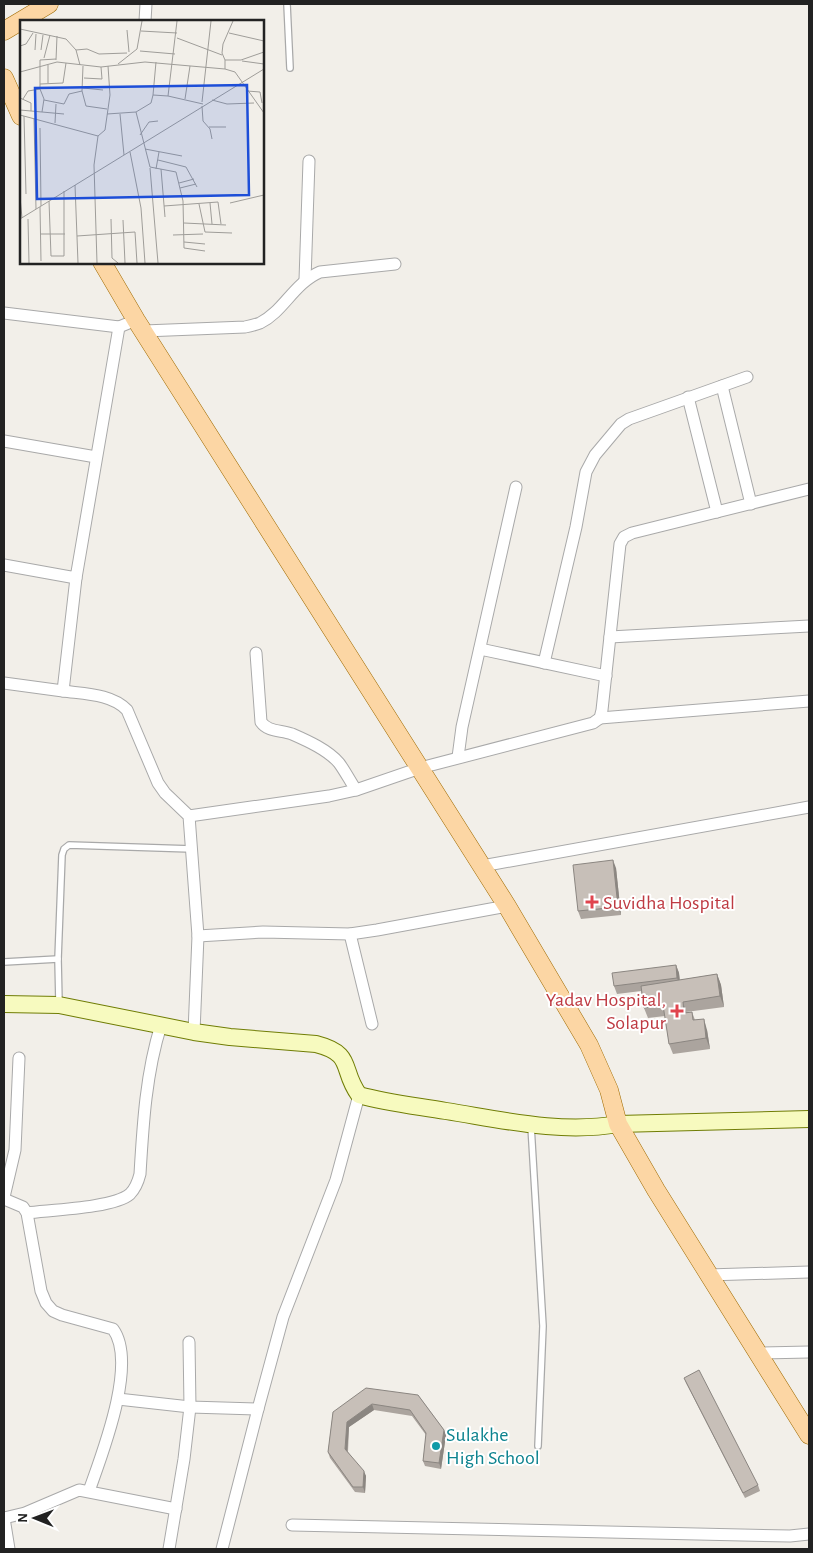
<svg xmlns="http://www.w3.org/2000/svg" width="813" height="1553" font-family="'Alegreya Sans',sans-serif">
<rect width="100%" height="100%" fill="#f2efe9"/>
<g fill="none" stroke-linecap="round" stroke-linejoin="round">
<g stroke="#a9a9a9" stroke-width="8">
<g id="service">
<polyline points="287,4 290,68"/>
<polyline points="4,962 58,959"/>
<polyline points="59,1003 58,959 62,855 64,849 69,845 192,849"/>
<polyline points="531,1126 543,1326 538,1446"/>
</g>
</g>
<g stroke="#a9a9a9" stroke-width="13">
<g id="minor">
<polyline points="145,21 146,4"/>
<polyline points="305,280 309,161"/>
<polyline points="4,313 119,327"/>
<path d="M 144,331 L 245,327 C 250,326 255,325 260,323 C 283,312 294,283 320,272 L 395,264"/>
<polyline points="722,386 751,504"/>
<polyline points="688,397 717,512"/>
<polyline points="4,441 96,457"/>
<polyline points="4,565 76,578 119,327 136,320"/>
<polyline points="610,637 809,626"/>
<polyline points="480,649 606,676"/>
<path d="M 256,653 L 261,722 C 268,732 281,730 292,734 C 308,741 328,750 339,763 C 345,771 350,781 356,790"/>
<polyline points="544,663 576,527 586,472 595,455 621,424 629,419 747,377"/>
<polyline points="4,683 63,691 76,578"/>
<path d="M 63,691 C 85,694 112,694 127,710 L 158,783 L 165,793 L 189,816 L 198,936 L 194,1032"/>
<polyline points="600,718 809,701"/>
<polyline points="458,757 462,727 516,487"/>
<polyline points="189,816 329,796 356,790 420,768 593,723 600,718 602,710 620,544 624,537 632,533 809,489"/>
<polyline points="482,866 809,807"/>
<polyline points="350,934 372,1024"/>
<polyline points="198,936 263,932 350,934 377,930 507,906"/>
<polyline points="4,1197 15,1150 19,1058"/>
<path d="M 4,1199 L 23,1207 L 27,1213 L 41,1291 L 46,1303 L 53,1311 L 62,1315 L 113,1329 C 138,1363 102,1454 89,1491"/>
<path d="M 27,1213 C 50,1210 114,1208 130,1194 C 136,1188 138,1182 140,1174 C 143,1123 146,1073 161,1025"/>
<polyline points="708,1275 809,1272"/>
<polyline points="758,1353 809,1352"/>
<polyline points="118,1399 190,1407 258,1409"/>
<polyline points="4,1518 25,1513 79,1490 176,1509"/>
<polyline points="4,1518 9,1549"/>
<polyline points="292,1525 790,1536 809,1534"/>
<polyline points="169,1549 184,1459 190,1407 189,1342"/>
<polyline points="222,1549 258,1409 283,1317 336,1180 359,1095"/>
</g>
</g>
<g stroke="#707d05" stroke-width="18">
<path id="secondary" d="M 4,1004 L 59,1005 L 194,1032 L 230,1037 L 316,1044 C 355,1054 340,1069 359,1095 C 387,1103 417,1106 446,1111 C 503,1120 561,1134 618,1124 L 809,1119"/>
</g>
<g stroke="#a06b00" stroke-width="19">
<g id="primary">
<polyline points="4,31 49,4"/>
<polyline points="4,78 21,116"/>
<polyline points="102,262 136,320 507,906 589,1045 609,1090 618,1124 656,1190 809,1435"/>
</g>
</g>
<use href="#service" stroke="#fff" stroke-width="5.5"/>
<use href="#minor" stroke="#fff" stroke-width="11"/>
<use href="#secondary" stroke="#f7fabf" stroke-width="16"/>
<use href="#primary" stroke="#fcd6a4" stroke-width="18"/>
</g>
<g fill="#aba49e">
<polygon points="616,868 621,915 581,919 578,911"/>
<polygon points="676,965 679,973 680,980 717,974 721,985 724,1007 686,1012 692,1012 695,1020 707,1030 710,1049 673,1054 669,1044 665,1016 648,1018 644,1008 641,991 617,994 614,986"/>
<polygon points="684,1378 758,1485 760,1491 745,1498 686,1383"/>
<polygon points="418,1395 444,1430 446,1435 441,1469 425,1466 423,1461 426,1435 412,1416 374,1410 349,1427 348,1452 366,1476 365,1493 355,1492 330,1458 328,1452 333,1412"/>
</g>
<g fill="#8b8681">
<polygon points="613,860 616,868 621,915 618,907"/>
<polygon points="676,965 679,973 680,986 677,978"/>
<polygon points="717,974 721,985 724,1007 720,996"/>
<polygon points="683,1002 686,1012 688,1024 684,1013"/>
<polygon points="704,1019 707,1030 710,1049 706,1038"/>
<polygon points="372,1404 374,1410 349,1427 347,1454 345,1449 347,1422"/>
<polygon points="444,1430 446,1435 441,1469 439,1463"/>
<polygon points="364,1471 366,1476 365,1493 363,1487"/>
</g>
<g fill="#c7bfb8" stroke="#8b8681">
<polygon points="613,860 618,907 578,911 573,865"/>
<polygon points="676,965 677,978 614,986 612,973"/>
<polygon points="717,974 720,996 683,1002 684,1013 692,1012 693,1020 704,1019 706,1038 669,1044 663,1005 644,1008 641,986"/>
<polygon points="699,1370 758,1485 743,1493 684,1378"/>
<polygon points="366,1388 418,1395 444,1430 439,1463 423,1461 426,1433 410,1410 372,1404 347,1422 345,1449 364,1471 363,1487 353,1487 328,1452 333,1412"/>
</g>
<g fill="#e0444e" stroke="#fff" stroke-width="2">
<path d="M589.5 894.5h5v5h5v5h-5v5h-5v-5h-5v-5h5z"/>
<path d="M674.5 1003.5h5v5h5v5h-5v5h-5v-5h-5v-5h5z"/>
</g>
<circle fill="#0f9aa8" stroke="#fff" stroke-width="2" cx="436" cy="1446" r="5"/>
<g text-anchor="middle" stroke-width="4" stroke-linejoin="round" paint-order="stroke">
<g font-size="20" fill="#be3a42" stroke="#fff" text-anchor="start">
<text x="603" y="909">Suvidha Hospital</text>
<text x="666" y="1006" text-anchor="end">Yadav Hospital,<tspan x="666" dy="23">Solapur</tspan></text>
</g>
<g font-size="20" fill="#0d838f" stroke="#fff" text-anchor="start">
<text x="446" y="1441">Sulakhe<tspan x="446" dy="23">High School</tspan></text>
</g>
</g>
<g transform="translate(20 20)">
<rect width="244" height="244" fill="#f2efe9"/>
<path fill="none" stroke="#9f9d99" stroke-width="1" d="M 157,1 L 148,76 L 183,84M 0,9 L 46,19 L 56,30 L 60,45M 107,10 L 109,32M 121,11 L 157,13M 209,13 L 244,21M 157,18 L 202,35M 0,26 L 6,24 L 13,13M 15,30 L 16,14M 21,30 L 23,15M 56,30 L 67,29 L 79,34 L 107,33M 120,31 L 155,34M 24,38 L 30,15M 36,40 L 37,16M 205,40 L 202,33 L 203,24 L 213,1M 222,41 L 244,44M 136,42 L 133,75 L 148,76M 98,44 L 117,29 L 122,1M 28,45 L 28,63M 205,49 L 205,40 L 221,40 L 244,32M 0,52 L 37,42 L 81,47 L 125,42 L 205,49 L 215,52 L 244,93M 64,58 L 82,59 L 81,47M 20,64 L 43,63 L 46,43M 63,68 L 83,70M 62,71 L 66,86 L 87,89M 227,71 L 240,72 L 242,83M 0,78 L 11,83 L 11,91M 3,79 L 8,71 L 20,69M 165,79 L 170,46M 24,80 L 44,84 L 49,74 L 62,71 L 63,46M 192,80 L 207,84 L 234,83M 182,82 L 191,1M 182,86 L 183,101 L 190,109 L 192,119M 0,90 L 44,94M 22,92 L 24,79 L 20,69 L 20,40 L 36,39M 116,92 L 130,147 L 156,152 L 163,181 L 164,228 L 185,231M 87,94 L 116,92 L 131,83 L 133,75M 100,94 L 104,135M 0,95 L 78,116M 4,96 L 6,174M 14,98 L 16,189M 35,103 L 36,84M 189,107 L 206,107M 20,108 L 21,186M 120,115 L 129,102 L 138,101M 125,129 L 162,136M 110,132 L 121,188 L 125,243M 138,140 L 166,147 L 177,167M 130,148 L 138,243M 136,149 L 139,132M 141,149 L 145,197M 159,163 L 174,159M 55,165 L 58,243M 160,168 L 176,164M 0,177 L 2,198M 29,181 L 31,236 L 44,236 L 44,171M 190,183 L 192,204M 210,183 L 244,175M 179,184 L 185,212 L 212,213M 144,186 L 198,182 L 201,204M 20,187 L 21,241M 0,199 L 244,49M 8,199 L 9,243M 91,199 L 92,238 L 98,243M 103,200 L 105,243M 164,203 L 206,205M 21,214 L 45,214M 153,215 L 183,214M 57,216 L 115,212 L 117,243M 164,222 L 185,224M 77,243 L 74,145 L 78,116 L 85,110 L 90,75 L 88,46"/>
<path fill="#1d4ed8" fill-opacity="0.15" stroke="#1d4ed8" stroke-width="2.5" d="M 227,65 L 229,175 L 17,179 L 15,68 Z"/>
<rect width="244" height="244" fill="none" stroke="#222" stroke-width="2.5"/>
</g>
<rect width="813" height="1553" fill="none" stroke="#222222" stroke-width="10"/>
<g transform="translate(35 1518) rotate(271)" stroke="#ffffff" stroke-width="4" paint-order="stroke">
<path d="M0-4L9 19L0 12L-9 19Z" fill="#222222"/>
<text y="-8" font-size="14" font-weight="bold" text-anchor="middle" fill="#222222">N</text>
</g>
</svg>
